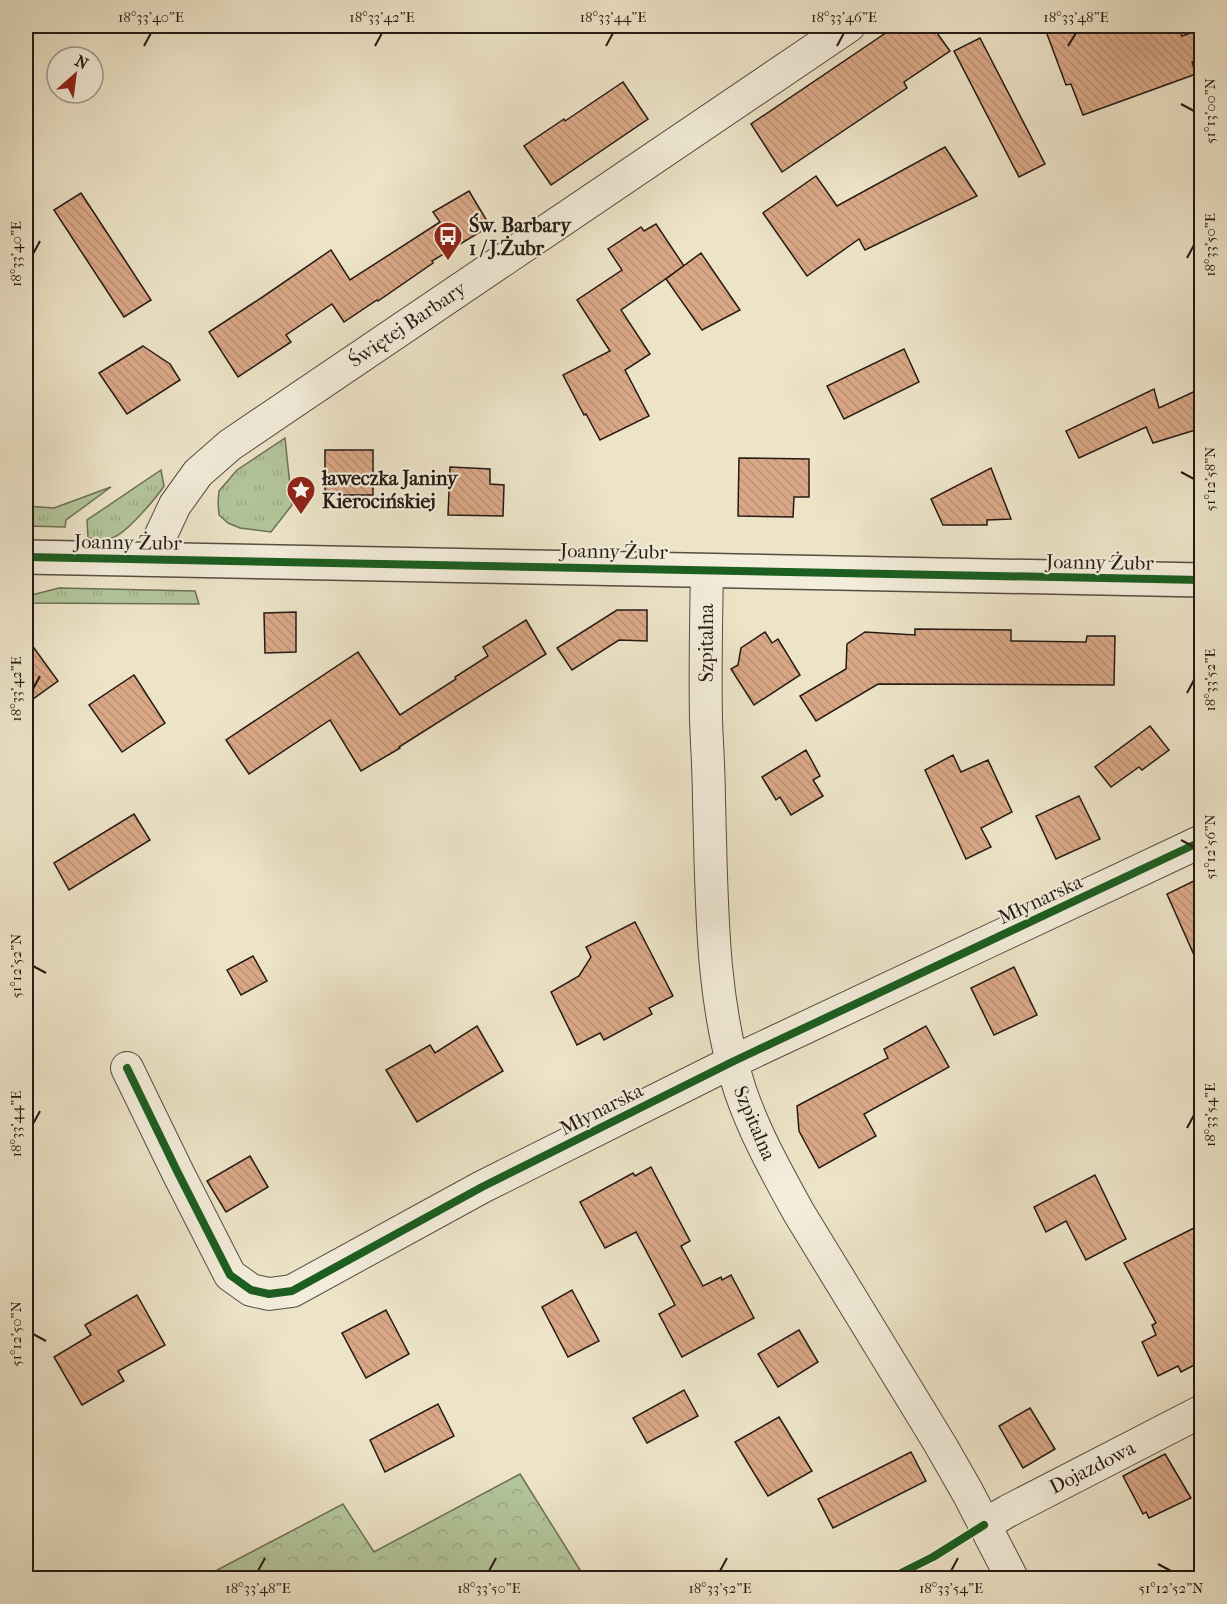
<svg xmlns="http://www.w3.org/2000/svg" width="1227" height="1604" font-family="'IM FELL French Canon',serif">
<defs>
<pattern id="grass-tufts" width="24" height="20" patternUnits="userSpaceOnUse" patternTransform="scale(1.5)"><rect width="24" height="20" fill="#b3c59a"/><path d="M3 7l-1-3M5 7V3M7 7l1-3M15 17l-1-3M17 17v-4M19 17l1-3" fill="none" stroke="#9aa984"/></pattern>
<pattern id="forest-crowns" width="20" height="18" patternUnits="userSpaceOnUse" patternTransform="scale(1.5)"><rect width="20" height="18" fill="#b3c59a"/><path d="M2 6a3 3 0 1 1 6 0M12 15a3 3 0 1 1 6 0" fill="none" stroke="#9aa984"/></pattern>
<pattern id="building-back-hatch" width="6" height="6" patternUnits="userSpaceOnUse" patternTransform="scale(1.5)"><rect width="6" height="6" fill="#daa887"/><path d="M-1 5l2 2M0 0l6 6M5-1l2 2" fill="none" stroke="#bb9074"/></pattern>
</defs>
<rect width="100%" height="100%" fill="#ede4c8"/>
<filter id="stains"><feTurbulence type="fractalNoise" baseFrequency=".00333" numOctaves="4"/><feColorMatrix values="0 0 0 0 .2 0 0 0 0 .09 0 0 0 0 .02 0 0 0 .5 -.17"/></filter>
<radialGradient id="worn" r=".72"><stop offset=".6" stop-color="#630" stop-opacity="0"/><stop offset="1" stop-color="#630" stop-opacity=".3"/></radialGradient>
<g fill="url(#grass-tufts)" stroke="#6c7057" stroke-width="1.5">
<polygon points="285,438 292,505 271,532 240,528 228,523 219,515 218,502 219,491 237,470"/>
<path d="M 161,470 L 164,486 C 156,498 126,534 112,538 C 105,539 95,538 88,538 L 87,520 Z"/>
<polygon points="111,487 66,520 65,527 26,526 26,506 54,508"/>
<polygon points="59,588 195,591 199,604 26,603 26,598 28,596"/>
</g>
<polygon fill="url(#forest-crowns)" stroke="#6c7057" stroke-width="1.5" points="520,1474 585,1578 202,1578 343,1504 374,1552"/>
<g fill="url(#building-back-hatch)" stroke="#251a14" stroke-width="1.5">
<polygon points="896,26 932,26 950,51 904,82 907,88 782,172 751,124"/>
<polygon points="1044,26 1178,26 1182,36 1202,29 1202,59 1192,62 1196,74 1083,115 1071,84 1066,85"/>
<polygon points="980,38 1045,164 1019,177 954,51"/>
<polygon points="623,82 648,119 551,185 524,146 564,119 565,121"/>
<polygon points="945,147 977,196 865,250 859,239 807,276 763,213 816,176 837,206"/>
<polygon points="469,191 490,226 432,261 433,263 378,301 377,300 344,322 332,304 286,335 291,342 238,377 209,332 264,296 331,250 350,280 440,222 433,212"/>
<polygon points="81,193 151,300 124,317 54,210"/>
<polygon points="656,224 684,266 621,310 650,354 625,370 649,416 600,440 586,414 584,415 563,375 610,351 577,300 622,270 608,249 641,227 644,231"/>
<polygon points="701,253 740,310 702,330 666,279"/>
<polygon points="143,346 170,364 180,380 127,414 99,373"/>
<polygon points="904,349 919,382 844,419 827,386"/>
<polygon points="1202,388 1202,428 1153,443 1146,427 1079,458 1066,431 1154,389 1159,408"/>
<rect x="325" y="450" width="48" height="45"/>
<polygon points="739,458 809,459 809,497 794,497 793,517 738,516"/>
<polygon points="450,467 490,469 490,484 504,485 503,516 448,515"/>
<polygon points="991,468 1011,519 987,520 987,525 943,525 931,499"/>
<polygon points="617,610 647,610 647,641 619,640 572,670 557,648"/>
<polygon points="296,612 296,652 265,653 264,613"/>
<polygon points="526,620 546,654 399,747 400,748 361,771 330,720 249,774 226,740 358,652 400,715 456,679 455,677 488,656 483,647"/>
<polygon points="915,629 1011,630 1011,641 1086,642 1087,636 1115,636 1114,685 878,684 816,721 800,696 846,669 847,644 865,632 915,635"/>
<polygon points="765,632 772,643 778,639 800,675 754,705 731,669 738,665 741,648"/>
<polygon points="26,637 58,681 26,704"/>
<polygon points="134,675 165,723 122,752 89,705"/>
<polygon points="1150,726 1169,750 1142,770 1139,767 1111,787 1095,767"/>
<polygon points="806,750 820,776 813,780 823,796 791,815 780,797 776,800 762,777"/>
<polygon points="953,755 961,772 988,760 1012,812 981,828 991,847 966,859 925,770"/>
<polygon points="1079,796 1100,839 1056,859 1036,816"/>
<polygon points="134,814 150,840 69,890 54,863"/>
<polygon points="1202,877 1202,973 1167,894"/>
<polygon points="635,922 673,996 649,1008 652,1014 604,1040 600,1033 577,1045 551,992 579,976 591,957 586,947"/>
<polygon points="253,956 267,981 241,995 227,970"/>
<polygon points="1014,967 1037,1015 994,1035 971,988"/>
<polygon points="477,1026 503,1071 417,1122 386,1070 430,1045 435,1053"/>
<polygon points="926,1026 949,1067 864,1114 876,1136 819,1168 799,1131 797,1106 888,1058 884,1049"/>
<polygon points="250,1156 268,1187 226,1212 207,1181"/>
<polygon points="651,1167 690,1241 681,1246 703,1286 721,1277 722,1280 731,1275 754,1318 682,1357 659,1314 675,1305 636,1232 605,1248 580,1202 633,1173 635,1176"/>
<polygon points="1095,1175 1126,1239 1086,1260 1066,1221 1046,1232 1034,1207"/>
<polygon points="1202,1224 1202,1361 1181,1372 1178,1366 1158,1376 1142,1342 1156,1335 1152,1325 1156,1323 1124,1263"/>
<polygon points="572,1290 599,1341 568,1357 542,1307"/>
<polygon points="137,1295 165,1345 118,1371 124,1381 82,1405 54,1357 91,1335 85,1325"/>
<polygon points="386,1310 409,1354 366,1378 342,1333"/>
<polygon points="799,1330 818,1362 778,1387 758,1354"/>
<polygon points="684,1390 698,1416 647,1443 633,1418"/>
<polygon points="438,1404 454,1436 385,1472 370,1440"/>
<polygon points="1030,1408 1055,1449 1023,1468 999,1426"/>
<polygon points="779,1417 812,1471 768,1496 735,1442"/>
<polygon points="911,1452 926,1481 833,1528 818,1499"/>
<polygon points="1165,1454 1191,1498 1149,1518 1146,1512 1143,1514 1123,1476"/>
</g>
<g fill="none" stroke-linecap="round" stroke-linejoin="round">
<g stroke="#574c41" stroke-width="34">
<g id="minor">
<polyline points="159,559 160,537 175,505 198,473 230,445 849,26"/>
<path d="M 707,570 C 706,620 705,670 706,720 C 707,747 709,774 709,802 C 712,898 710,997 740,1090 C 755,1134 777,1173 799,1213 L 940,1444 L 968,1493 L 1012,1578"/>
<polyline points="127,1068 178,1173 230,1275 251,1290 269,1294 292,1291 482,1187 732,1062 1202,841"/>
<polyline points="984,1525 1008,1511 1202,1411"/>
</g>
</g>
<g stroke="#574c41" stroke-width="36">
<polyline id="tertiary" points="26,557 1202,580"/>
</g>
<use href="#minor" stroke="#f3eddb" stroke-width="32"/>
<use href="#tertiary" stroke="#f3eddb" stroke-width="33"/>
<g stroke="#f3eddb" stroke-width="11">
<g id="cycleway">
<polyline points="26,557 1202,580"/>
<polyline points="127,1068 178,1173 230,1275 251,1290 269,1294 292,1291 482,1187 732,1062 1202,841"/>
<polyline points="891,1578 933,1557 984,1525"/>
</g>
</g>
<use href="#cycleway" stroke="#1b5e20" stroke-width="8"/>
</g>
<path fill="none" stroke="#251a14" stroke-width="2" d="M 144,46 L 151,33M 375,46 L 382,33M 606,46 L 613,33M 837,46 L 844,33M 1068,46 L 1076,33M 1181,104 L 1194,111M 33,254 L 40,241M 1187,258 L 1194,245M 1181,472 L 1194,479M 33,689 L 40,676M 1187,693 L 1194,680M 1181,840 L 1194,847M 33,966 L 46,973M 33,1124 L 40,1111M 1187,1128 L 1194,1115M 33,1334 L 46,1341M 1158,1564 L 1171,1571M 258,1571 L 265,1558M 489,1571 L 496,1558M 720,1571 L 727,1558M 951,1571 L 958,1558"/>
<defs>
<g id="bus-pin" transform="scale(1.5)"><path d="M0 17L-7.5 6A9.5 9.5 0 1 1 7.5 6Z" fill="#8f2418" stroke="#f3eddb"/><path d="M-5-6H5V4H4V6H2V4H-2V6H-4V4H-5ZM-3.5-4V0h7V-4ZM-3.5 1.2v1.5H-2V1.2ZM2 1.2v1.5H3.5V1.2Z" fill="#fff"/></g>
<g id="sight-pin" transform="scale(1.5)"><path d="M0 17L-7.5 6A9.5 9.5 0 1 1 7.5 6Z" fill="#8f2418" stroke="#f3eddb"/><path d="M0-6L1.8-2.2L6-1.7L2.9 1.2L3.7 5.4L0 3.3L-3.7 5.4L-2.9 1.2L-6-1.7L-1.8-2.2Z" fill="#fff"/></g>
</defs>
<g fill-rule="evenodd">
<use href="#bus-pin" x="448" y="236"/>
<use href="#sight-pin" x="301" y="490"/>
</g>
<g text-anchor="middle" stroke-width="4.5" stroke-linejoin="round" paint-order="stroke">
<g font-size="20" font-weight="bold" fill="#251a14" stroke="#f3eddb" text-anchor="start">
<text x="469" y="232">Św. Barbary<tspan x="469" dy="23">1 / J.Żubr</tspan></text>
<text x="322" y="485">ławeczka Janiny<tspan x="322" dy="23">Kierocińskiej</tspan></text>
</g>
<g font-size="20" fill="#251a14" stroke="#f3eddb">
<text transform="translate(407 324) rotate(-34)" y="7">Świętej Barbary</text>
<text transform="translate(128 542) rotate(1)" y="7">Joanny Żubr</text>
<text transform="translate(614 551) rotate(1)" y="7">Joanny Żubr</text>
<text transform="translate(1100 562) rotate(1)" y="7">Joanny Żubr</text>
<text transform="translate(706 643) rotate(-90)" y="7">Szpitalna</text>
<text transform="translate(1040 899) rotate(-25)" y="7">Młynarska</text>
<text transform="translate(601 1109) rotate(-27)" y="7">Młynarska</text>
<text transform="translate(755 1123) rotate(67)" y="7">Szpitalna</text>
<text transform="translate(1092 1467) rotate(-27)" y="7">Dojazdowa</text>
</g>
</g>
<rect width="1227" height="1604" fill="none" stroke="#ede4c8" stroke-width="66"/>
<g transform="translate(75 75) rotate(28)"><circle r="28" fill="#f3eddb" stroke="#a1998b" stroke-width="1.5"/>
<path d="M0-4.5L10 22L0 15L-10 22Z" fill="#8f2418"/>
<text y="-9" font-size="16" font-weight="bold" text-anchor="middle" fill="#251a14">N</text>
</g>
<rect x="33" y="33" width="1161" height="1538" fill="none" stroke="#251a14" stroke-width="2"/>
<g font-size="15" text-anchor="middle" fill="#251a14">
<text x="151" y="22">18°33'40"E</text>
<text x="382" y="22">18°33'42"E</text>
<text x="613" y="22">18°33'44"E</text>
<text x="844" y="22">18°33'46"E</text>
<text x="1076" y="22">18°33'48"E</text>
<text transform="translate(1210 111) rotate(-90)" y="5">51°13'00"N</text>
<text transform="translate(1210 245) rotate(-90)" y="5">18°33'50"E</text>
<text transform="translate(16 254) rotate(-90)" y="5">18°33'40"E</text>
<text transform="translate(1210 479) rotate(-90)" y="5">51°12'58"N</text>
<text transform="translate(1210 680) rotate(-90)" y="5">18°33'52"E</text>
<text transform="translate(16 689) rotate(-90)" y="5">18°33'42"E</text>
<text transform="translate(1210 847) rotate(-90)" y="5">51°12'56"N</text>
<text transform="translate(16 966) rotate(-90)" y="5">51°12'52"N</text>
<text transform="translate(1210 1115) rotate(-90)" y="5">18°33'54"E</text>
<text transform="translate(16 1124) rotate(-90)" y="5">18°33'44"E</text>
<text transform="translate(16 1334) rotate(-90)" y="5">51°12'50"N</text>
<text x="258" y="1593">18°33'48"E</text>
<text x="489" y="1593">18°33'50"E</text>
<text x="720" y="1593">18°33'52"E</text>
<text x="951" y="1593">18°33'54"E</text>
<text x="1171" y="1593">51°12'52"N</text>
</g>
<rect width="100%" height="100%" filter="url(#stains)"/>
<rect width="100%" height="100%" fill="url(#worn)"/>
</svg>
